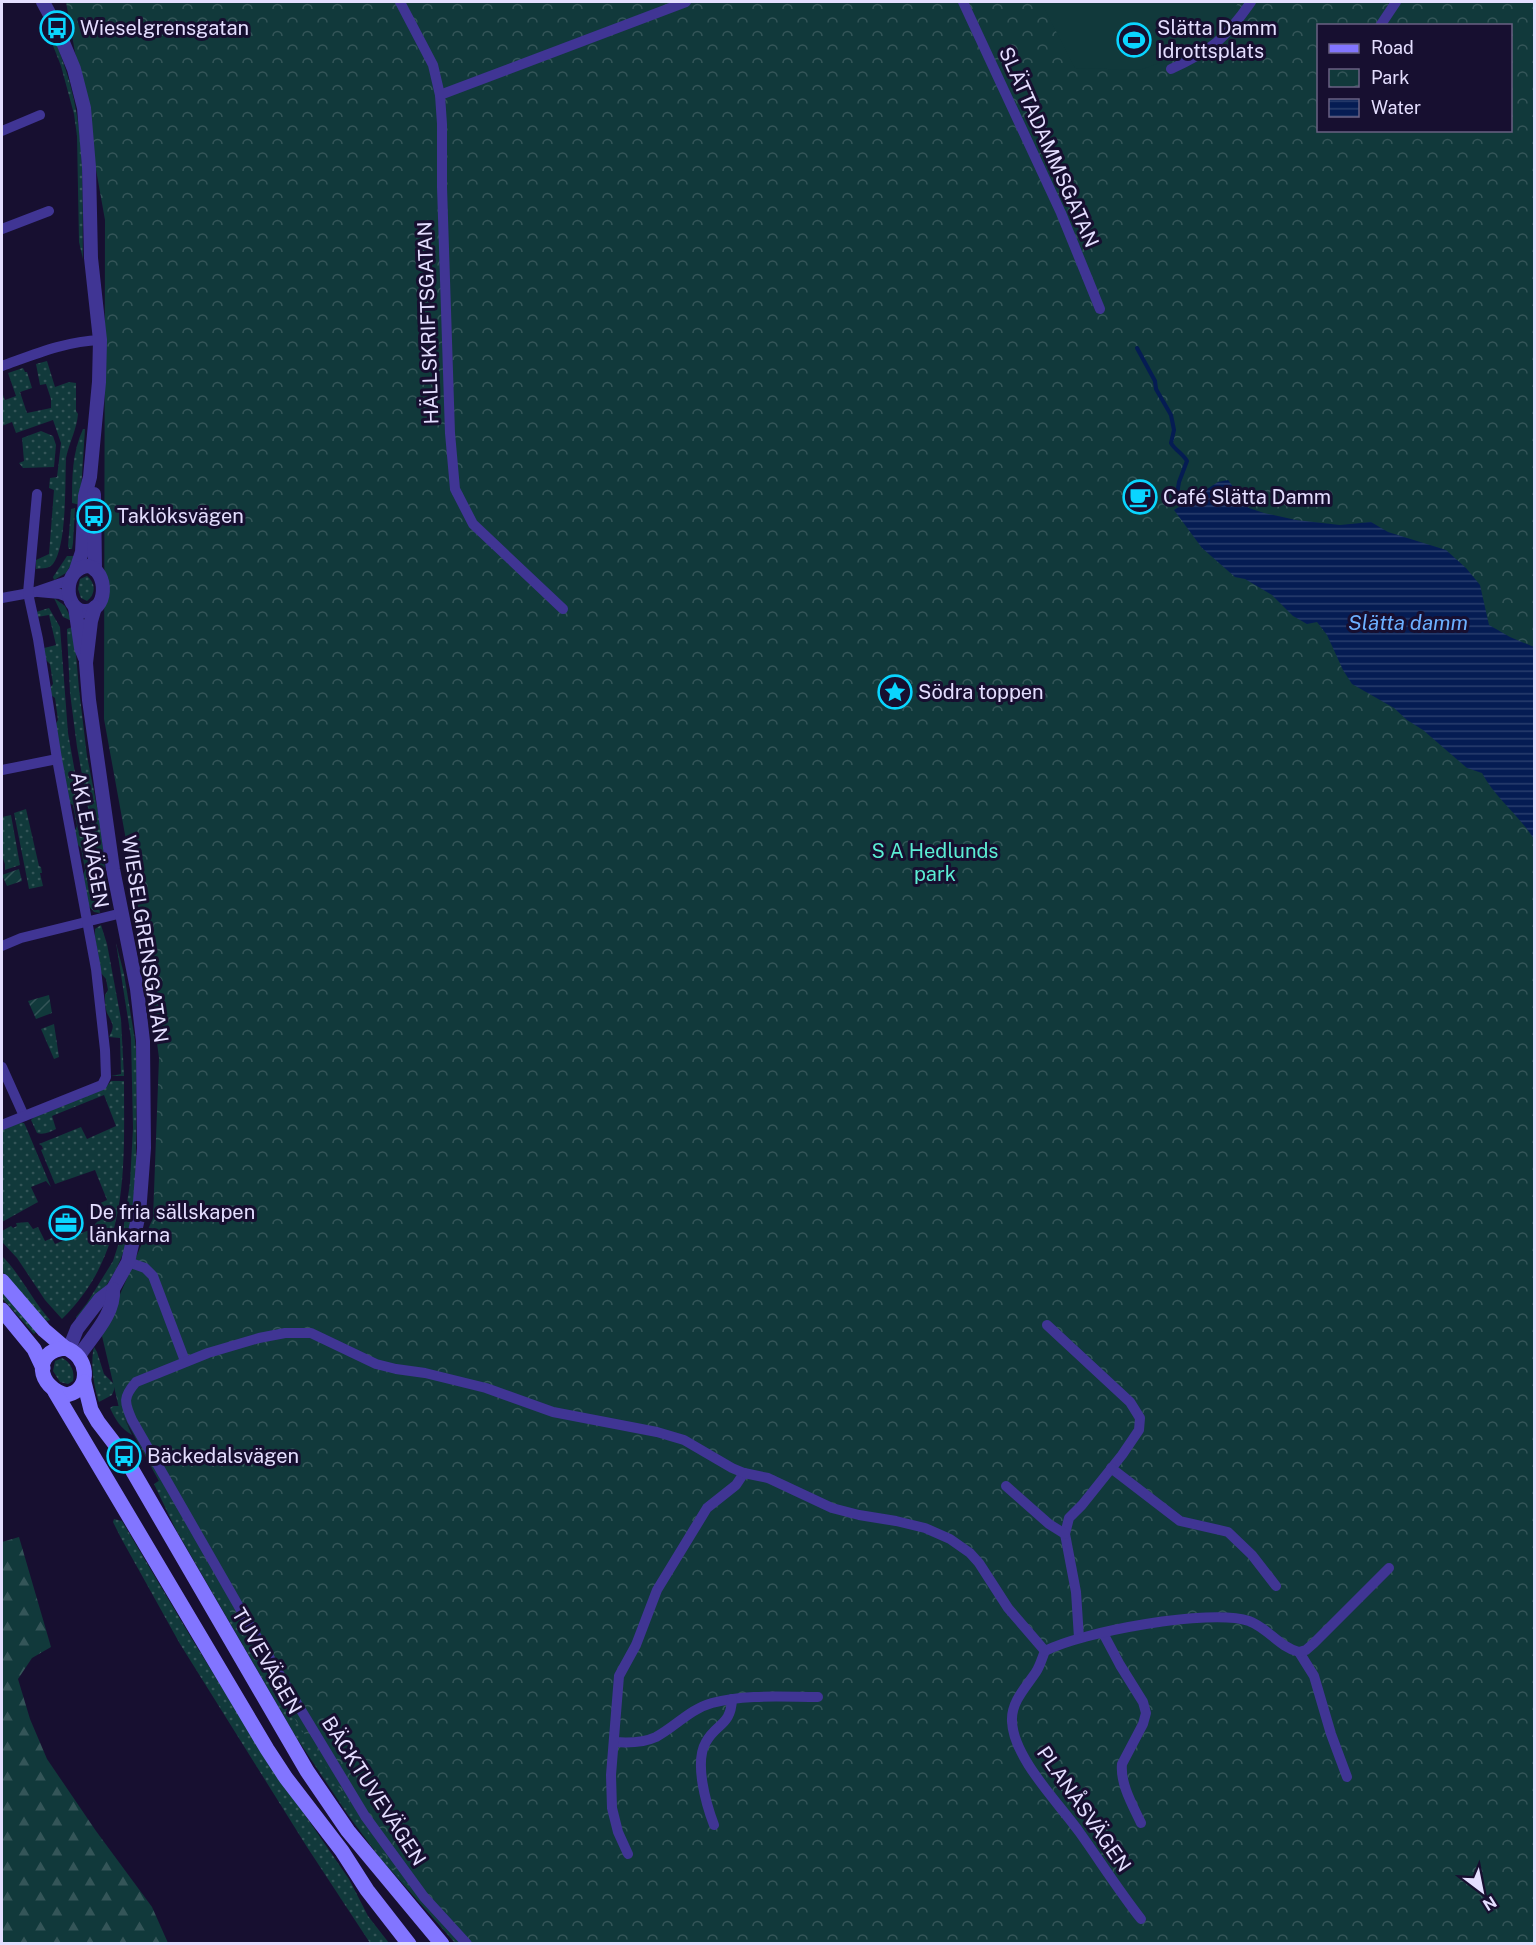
<svg xmlns="http://www.w3.org/2000/svg" width="1536" height="1945" font-family="'Public Sans',sans-serif">
<defs>
<pattern id="grass-dots" width="8" height="8" patternUnits="userSpaceOnUse" patternTransform="scale(1.5)"><rect width="8" height="8" fill="#11393b"/><path d="M2 2h.1M6 6h.1" fill="none" stroke="#345558" stroke-width="1.8" stroke-linecap="round"/></pattern>
<pattern id="forest-firs" width="22" height="20" patternUnits="userSpaceOnUse" patternTransform="scale(1.5)"><rect width="22" height="20" fill="#11393b"/><path d="M5 1l3.5 6h-7zM16 11l3.5 6h-7z" fill="#345558"/></pattern>
<pattern id="park-crowns" width="20" height="18" patternUnits="userSpaceOnUse" patternTransform="scale(1.5)"><rect width="20" height="18" fill="#11393b"/><path d="M2 6a3 3 0 1 1 6 0M12 15a3 3 0 1 1 6 0" fill="none" stroke="#345558"/></pattern>
<pattern id="garden-furrows" width="10" height="10" patternUnits="userSpaceOnUse" patternTransform="scale(1.5)"><rect width="10" height="10" fill="#11393b"/><path d="M-1 1l2-2M0 10L10 0M9 11l2-2" fill="none" stroke="#345558"/></pattern>
<pattern id="water-rules" width="6" height="5" patternUnits="userSpaceOnUse" patternTransform="scale(1.5)"><rect width="6" height="5" fill="#051c53"/><path d="M0 2.5h6" fill="none" stroke="#293d6d"/></pattern>
</defs>
<rect width="100%" height="100%" fill="#170f30"/>
<g fill="url(#grass-dots)">
<path d="M 50,38 L 55,41 C 65,65 73,90 77,116 C 85,162 82,212 83,259 L 79,242 L 77,136 L 74,114 L 61,66 Z"/>
<path d="M 47,361 L 55,387 L 69,382 L 76,383 L 76,411 L 78,414 C 77,429 69,443 66,458 C 65,482 67,546 53,564 C 49,569 43,568 36,569 L 36,560 L 49,554 L 54,490 L 49,488 L 50,478 L 57,477 L 61,443 L 53,420 L 16,433 L 12,422 L 2,426 L 2,392 L 5,400 L 16,396 L 8,373 L 23,368 L 25,372 L 27,372 L 32,388 L 20,392 L 27,413 L 51,408 L 51,399 L 46,384 L 40,385 L 36,364 Z"/>
<path d="M 83,429 L 85,429 L 80,505 L 72,503 C 72,477 72,453 83,429 Z"/>
<polygon points="41,431 53,436 56,445 54,467 23,468 19,463 24,461 22,438"/>
<polygon points="75,508 73,543 72,549 69,549 68,546 71,509"/>
<polygon points="67,556 76,556 66,573 54,580 53,577"/>
<path d="M 87,576 C 96,583 96,594 87,601 L 81,598 L 78,589 L 80,579 Z"/>
<polygon points="54,598 65,606 72,621 63,617"/>
<polygon points="49,608 60,627 68,733 100,913 94,912 88,905 83,875 85,870 81,848 77,844 74,832 77,826 73,805 69,803 55,725 58,720 55,698 51,695 50,688 53,684 50,664 45,659 44,648 56,645 49,615 37,617 36,612"/>
<polygon points="72,627 75,643 79,689 87,756 101,827 108,901 106,907 77,747 70,693 67,633 67,629"/>
<polygon points="26,809 39,866 41,867 42,873 40,873 43,886 29,889 14,813"/>
<polygon points="11,815 20,865 5,870 5,864 2,856 2,817"/>
<path d="M 101,925 L 107,944 L 121,1019 L 124,1076 L 111,1076 L 121,1074 L 120,1038 L 109,1037 C 115,1026 113,1025 108,1015 C 105,1010 105,1001 105,995 L 108,990 L 106,979 L 101,973 L 95,937 L 95,929 Z"/>
<path d="M 116,943 L 124,974 L 135,1040 L 137,1062 L 136,1155 L 137,1155 C 134,1195 134,1238 114,1273 C 104,1291 91,1306 77,1321 L 76,1317 L 87,1303 L 113,1261 L 123,1230 L 130,1183 L 133,1128 L 131,1038 Z"/>
<polygon points="54,1024 59,1057 54,1059 41,1029"/>
<path d="M 111,1081 L 124,1081 C 124,1169 130,1252 62,1319 L 45,1300 L 17,1258 L 2,1242 L 2,1231 L 11,1226 L 13,1228 L 17,1226 L 16,1223 L 28,1222 L 33,1229 L 38,1227 L 45,1241 L 52,1238 L 55,1244 L 89,1230 L 97,1222 L 96,1205 L 107,1200 L 95,1170 L 55,1184 L 41,1150 L 43,1149 L 42,1146 L 39,1144 L 81,1127 L 87,1139 L 116,1126 L 104,1095 L 52,1116 L 56,1129 C 50,1132 44,1135 37,1133 L 31,1120 L 35,1116 L 106,1087 Z"/>
<polygon points="20,1122 24,1123 26,1127 51,1187 46,1181 31,1187 38,1202 2,1222 2,1129"/>
<path d="M 2,1256 C 21,1275 32,1300 50,1320 L 47,1321 L 43,1318 L 2,1271 Z"/>
<polygon points="2,1292 37,1331 34,1334 2,1298"/>
<path d="M 94,1347 L 97,1352 L 104,1374 L 114,1384 L 114,1390 L 112,1395 L 99,1402 C 94,1388 90,1362 94,1347 Z"/>
<path d="M 62,1358 C 71,1362 75,1372 73,1381 L 68,1384 L 60,1382 L 53,1371 L 55,1361 Z"/>
<path d="M 113,1406 L 119,1406 L 132,1435 C 121,1429 115,1419 110,1408 Z"/>
<polygon points="160,1480 464,1943 455,1943 380,1858 348,1815 296,1737 175,1528 154,1484"/>
<polygon points="114,1519 122,1521 192,1639 263,1754 349,1879 368,1916 389,1943 370,1943 307,1847 180,1644 121,1538 113,1522"/>
</g>
<polygon fill="url(#forest-firs)" points="19,1537 51,1647 32,1658 18,1679 30,1719 47,1759 96,1831 152,1907 168,1943 2,1943 2,1542"/>
<path fill="url(#park-crowns)" fill-rule="evenodd" d="M 66,2 L 1534,2 L 1534,1943 L 460,1943 L 391,1867 L 259,1664 L 119,1408 L 102,1336 L 153,1218 L 159,1058 L 142,928 L 104,719 L 105,220 ZM 1318,26 L 1510,26 L 1510,130 L 1318,130 Z"/>
<g fill="url(#garden-furrows)">
<polygon points="19,869 22,881 7,886 2,875"/>
<polygon points="49,995 52,1013 36,1019 28,1001"/>
</g>
<polygon fill="#11393b" points="1041,2 1239,2 1217,31 1195,50 1140,70 1075,68"/>
<path fill="url(#water-rules)" d="M 1228,480 L 1249,508 L 1264,513 L 1296,520 L 1340,525 L 1371,522 L 1388,532 L 1446,550 L 1466,568 L 1480,585 L 1489,625 L 1510,637 L 1534,647 L 1534,839 C 1519,815 1495,798 1482,773 L 1467,768 L 1423,730 L 1407,720 L 1394,708 L 1352,684 L 1343,670 L 1327,635 L 1317,622 L 1307,624 L 1293,616 L 1272,595 L 1245,579 L 1235,577 L 1202,548 L 1174,510 L 1218,482 Z"/>
<g fill="none" stroke-linecap="round" stroke-linejoin="round">
<path stroke="#051c53" stroke-width="4" d="M 1137,348 L 1155,381 L 1156,389 L 1171,415 L 1174,430 L 1171,443 C 1175,450 1182,453 1187,461 L 1179,482 L 1177,494"/>
<g stroke="#403594" stroke-width="10">
<polyline points="400,2 433,65 440,95 442,124 442,187 450,433 455,489 473,524 563,609"/>
<polyline points="963,2 1061,213 1100,309"/>
<polyline points="1380,26 1396,2"/>
<path d="M 1171,69 C 1211,51 1226,38 1251,2"/>
<polyline points="440,95 686,2"/>
<polyline points="2,131 40,115"/>
<polyline points="2,229 49,211"/>
<path d="M 2,366 C 33,355 66,341 100,340"/>
<polyline points="38,592 60,594 70,598"/>
<polyline points="2,598 35,592 70,580"/>
<polyline points="2,770 57,759"/>
<polyline points="2,946 21,938 122,913"/>
<polyline points="2,1067 24,1116"/>
<polyline points="2,1125 102,1085 106,1077 105,1050 96,969 57,759 38,639 28,593 37,494"/>
<polyline points="128,1262 145,1268 153,1276 185,1361"/>
<polyline points="1047,1325 1130,1402 1140,1418 1139,1430 1122,1455 1082,1505 1069,1518 1065,1534 1076,1592 1079,1638"/>
<polyline points="1111,1468 1180,1521 1228,1532 1252,1555 1276,1586"/>
<polyline points="1006,1486 1049,1524 1065,1534"/>
<path d="M 1103,1633 L 1120,1665 L 1143,1702 L 1146,1713 L 1143,1724 L 1122,1764 C 1120,1784 1133,1806 1141,1823"/>
<path d="M 1045,1651 C 1042,1658 1040,1666 1036,1672 C 1026,1687 1011,1702 1012,1721 C 1013,1758 1059,1803 1080,1833 C 1100,1861 1119,1891 1141,1919"/>
<polyline points="1299,1652 1314,1676 1331,1734 1347,1777"/>
<path d="M 615,1742 C 629,1743 643,1743 656,1737 C 675,1727 690,1709 712,1703 C 746,1694 783,1697 818,1697"/>
<path d="M 714,1825 C 706,1804 694,1762 706,1742 C 716,1723 731,1726 732,1699"/>
<polyline points="628,1854 618,1832 612,1808 611,1775 619,1676 636,1645 657,1590 707,1508 736,1485 744,1473"/>
<path d="M 467,1944 L 424,1897 L 365,1816 L 246,1619 L 132,1420 C 124,1402 123,1397 136,1382 L 208,1353 L 259,1338 L 285,1333 L 311,1333 L 376,1364 L 396,1369 L 425,1373 L 486,1388 L 553,1412 L 657,1432 L 684,1440 L 732,1468 L 744,1473 L 768,1478 L 832,1508 L 859,1515 L 896,1521 L 925,1528 L 950,1539 L 970,1553 L 979,1563 L 1008,1608 L 1045,1651 C 1081,1632 1210,1608 1249,1621 C 1268,1628 1279,1647 1299,1652 L 1306,1650 L 1314,1643 L 1389,1568"/>
</g>
<g stroke="#403594" stroke-width="14">
<polyline points="43,2 57,28 74,69 84,108 89,167 91,258 100,340 99,382 90,477 85,496 82,552 76,570"/>
<polyline points="94,494 95,570"/>
<path d="M 88,566 C 109,571 108,613 84,611 C 63,609 63,568 88,566 Z"/>
<polyline points="75,607 81,648 85,658"/>
<polyline points="69,1349 77,1329 100,1299 113,1289 128,1262 139,1214 144,1148 143,1041 137,989 113,869 89,700 86,663 91,621 95,607"/>
<path d="M 79,1356 C 92,1336 115,1314 113,1289"/>
</g>
<g stroke="#8275ff" stroke-width="15">
<polyline points="2,1281 44,1330 65,1348"/>
<polyline points="2,1310 34,1349 43,1368"/>
<path d="M 65,1348 C 88,1355 93,1389 67,1395 C 37,1388 32,1351 65,1348 Z"/>
<polyline points="84,1382 91,1410 98,1422 124,1456 307,1771 348,1831 442,1944"/>
<polyline points="55,1392 267,1749 286,1778 342,1851 367,1890 409,1944"/>
</g>
</g>
<defs>
<g id="bus-ring" transform="scale(1.725)"><circle r="9.5" fill="#170f30" stroke="#0ad5ff" stroke-width="1.5"/><path d="M-5-6H5V4H4V6H2V4H-2V6H-4V4H-5ZM-3.5-4V0h7V-4ZM-3.5 1.2v1.5H-2V1.2ZM2 1.2v1.5H3.5V1.2Z" fill="#0ad5ff"/></g>
<g id="stadium-ring" transform="scale(1.725)"><circle r="9.5" fill="#170f30" stroke="#0ad5ff" stroke-width="1.5"/><path d="M0-5a6.5 5 0 1 0 0 10a6.5 5 0 1 0 0-10ZM-3.5-1.8h7v3.6h-7Z" fill="#0ad5ff"/></g>
<g id="cafe-ring" transform="scale(1.725)"><circle r="9.5" fill="#170f30" stroke="#0ad5ff" stroke-width="1.5"/><path d="M-5.5-4.5H6V0H3Q3 3.5 0 3.5H-2.5Q-5.5 3.5-5.5 0ZM3-3.2v2h1.7v-2ZM-6 4.5H4V6H-6Z" fill="#0ad5ff"/></g>
<g id="sight-ring" transform="scale(1.725)"><circle r="9.5" fill="#170f30" stroke="#0ad5ff" stroke-width="1.5"/><path d="M0-6L1.8-2.2L6-1.7L2.9 1.2L3.7 5.4L0 3.3L-3.7 5.4L-2.9 1.2L-6-1.7L-1.8-2.2Z" fill="#0ad5ff"/></g>
<g id="office-ring" transform="scale(1.725)"><circle r="9.5" fill="#170f30" stroke="#0ad5ff" stroke-width="1.5"/><path d="M-6-3h4V-5.5h4V-3h4V5H-6ZM-1-4.5V-3h2v-1.5ZM-6 0V1H6V0Z" fill="#0ad5ff"/></g>
</defs>
<g fill-rule="evenodd">
<use href="#bus-ring" x="57" y="28"/>
<use href="#stadium-ring" x="1134" y="40"/>
<use href="#cafe-ring" x="1140" y="497"/>
<use href="#bus-ring" x="94" y="516"/>
<use href="#sight-ring" x="895" y="692"/>
<use href="#office-ring" x="66" y="1223"/>
<use href="#bus-ring" x="124" y="1456"/>
</g>
<g text-anchor="middle" stroke-width="6" stroke-linejoin="round" paint-order="stroke">
<g font-size="20" fill="#e4deff" stroke="#170f30" text-anchor="start">
<text x="80" y="35">Wieselgrensgatan</text>
<text x="1157" y="35">Slätta Damm<tspan x="1157" dy="23">Idrottsplats</tspan></text>
<text x="1163" y="504">Café Slätta Damm</text>
<text x="117" y="523">Taklöksvägen</text>
<text x="918" y="699">Södra toppen</text>
<text x="89" y="1219">De fria sällskapen<tspan x="89" dy="23">länkarna</tspan></text>
<text x="147" y="1463">Bäckedalsvägen</text>
</g>
<g font-size="20" fill="#e4deff" stroke="#170f30">
<text transform="translate(1049 147) rotate(66)" y="7">SLÄTTADAMMSGATAN</text>
<text transform="translate(428 323) rotate(-92)" y="7">HÄLLSKRIFTSGATAN</text>
<text transform="translate(90 840) rotate(80)" y="7">AKLEJAVÄGEN</text>
<text transform="translate(145 939) rotate(81)" y="7">WIESELGRENSGATAN</text>
<text transform="translate(267 1661) rotate(60)" y="7">TUVEVÄGEN</text>
<text transform="translate(374 1791) rotate(57)" y="7">BÄCKTUVEVÄGEN</text>
<text transform="translate(1084 1809) rotate(55)" y="7">PLANÅSVÄGEN</text>
</g>
<g font-size="20" fill="#5beed4" stroke="#170f30">
<text x="935" y="858">S A Hedlunds<tspan x="935" dy="23">park</tspan></text>
</g>
<g font-size="21" font-style="italic" fill="#6cb0ff" stroke="#170f30">
<text x="1408" y="630">Slätta damm</text>
</g>
</g>
<rect width="1536" height="1945" fill="none" stroke="#e4deff" stroke-width="6"/>
<rect x="1317" y="24" width="195" height="108" fill="#170f30" stroke="#696283" stroke-width="1.5"/>
<rect x="1329" y="44" width="30" height="9" fill="#8275ff" stroke="#696283" stroke-width="1.5"/>
<text x="1371" y="54" font-size="18" fill="#e4deff">Road</text>
<rect x="1329" y="69" width="30" height="18" fill="url(#park-crowns)" stroke="#696283" stroke-width="1.5"/>
<text x="1371" y="84" font-size="18" fill="#e4deff">Park</text>
<rect x="1329" y="99" width="30" height="18" fill="url(#water-rules)" stroke="#696283" stroke-width="1.5"/>
<text x="1371" y="114" font-size="18" fill="#e4deff">Water</text>
<g transform="translate(1482 1891) rotate(148)" stroke="#170f30" stroke-width="4.5" paint-order="stroke">
<path d="M0-4.5L10 22L0 15L-10 22Z" fill="#e4deff"/>
<text y="-9" font-size="16" font-weight="bold" text-anchor="middle" fill="#e4deff">N</text>
</g>
</svg>
